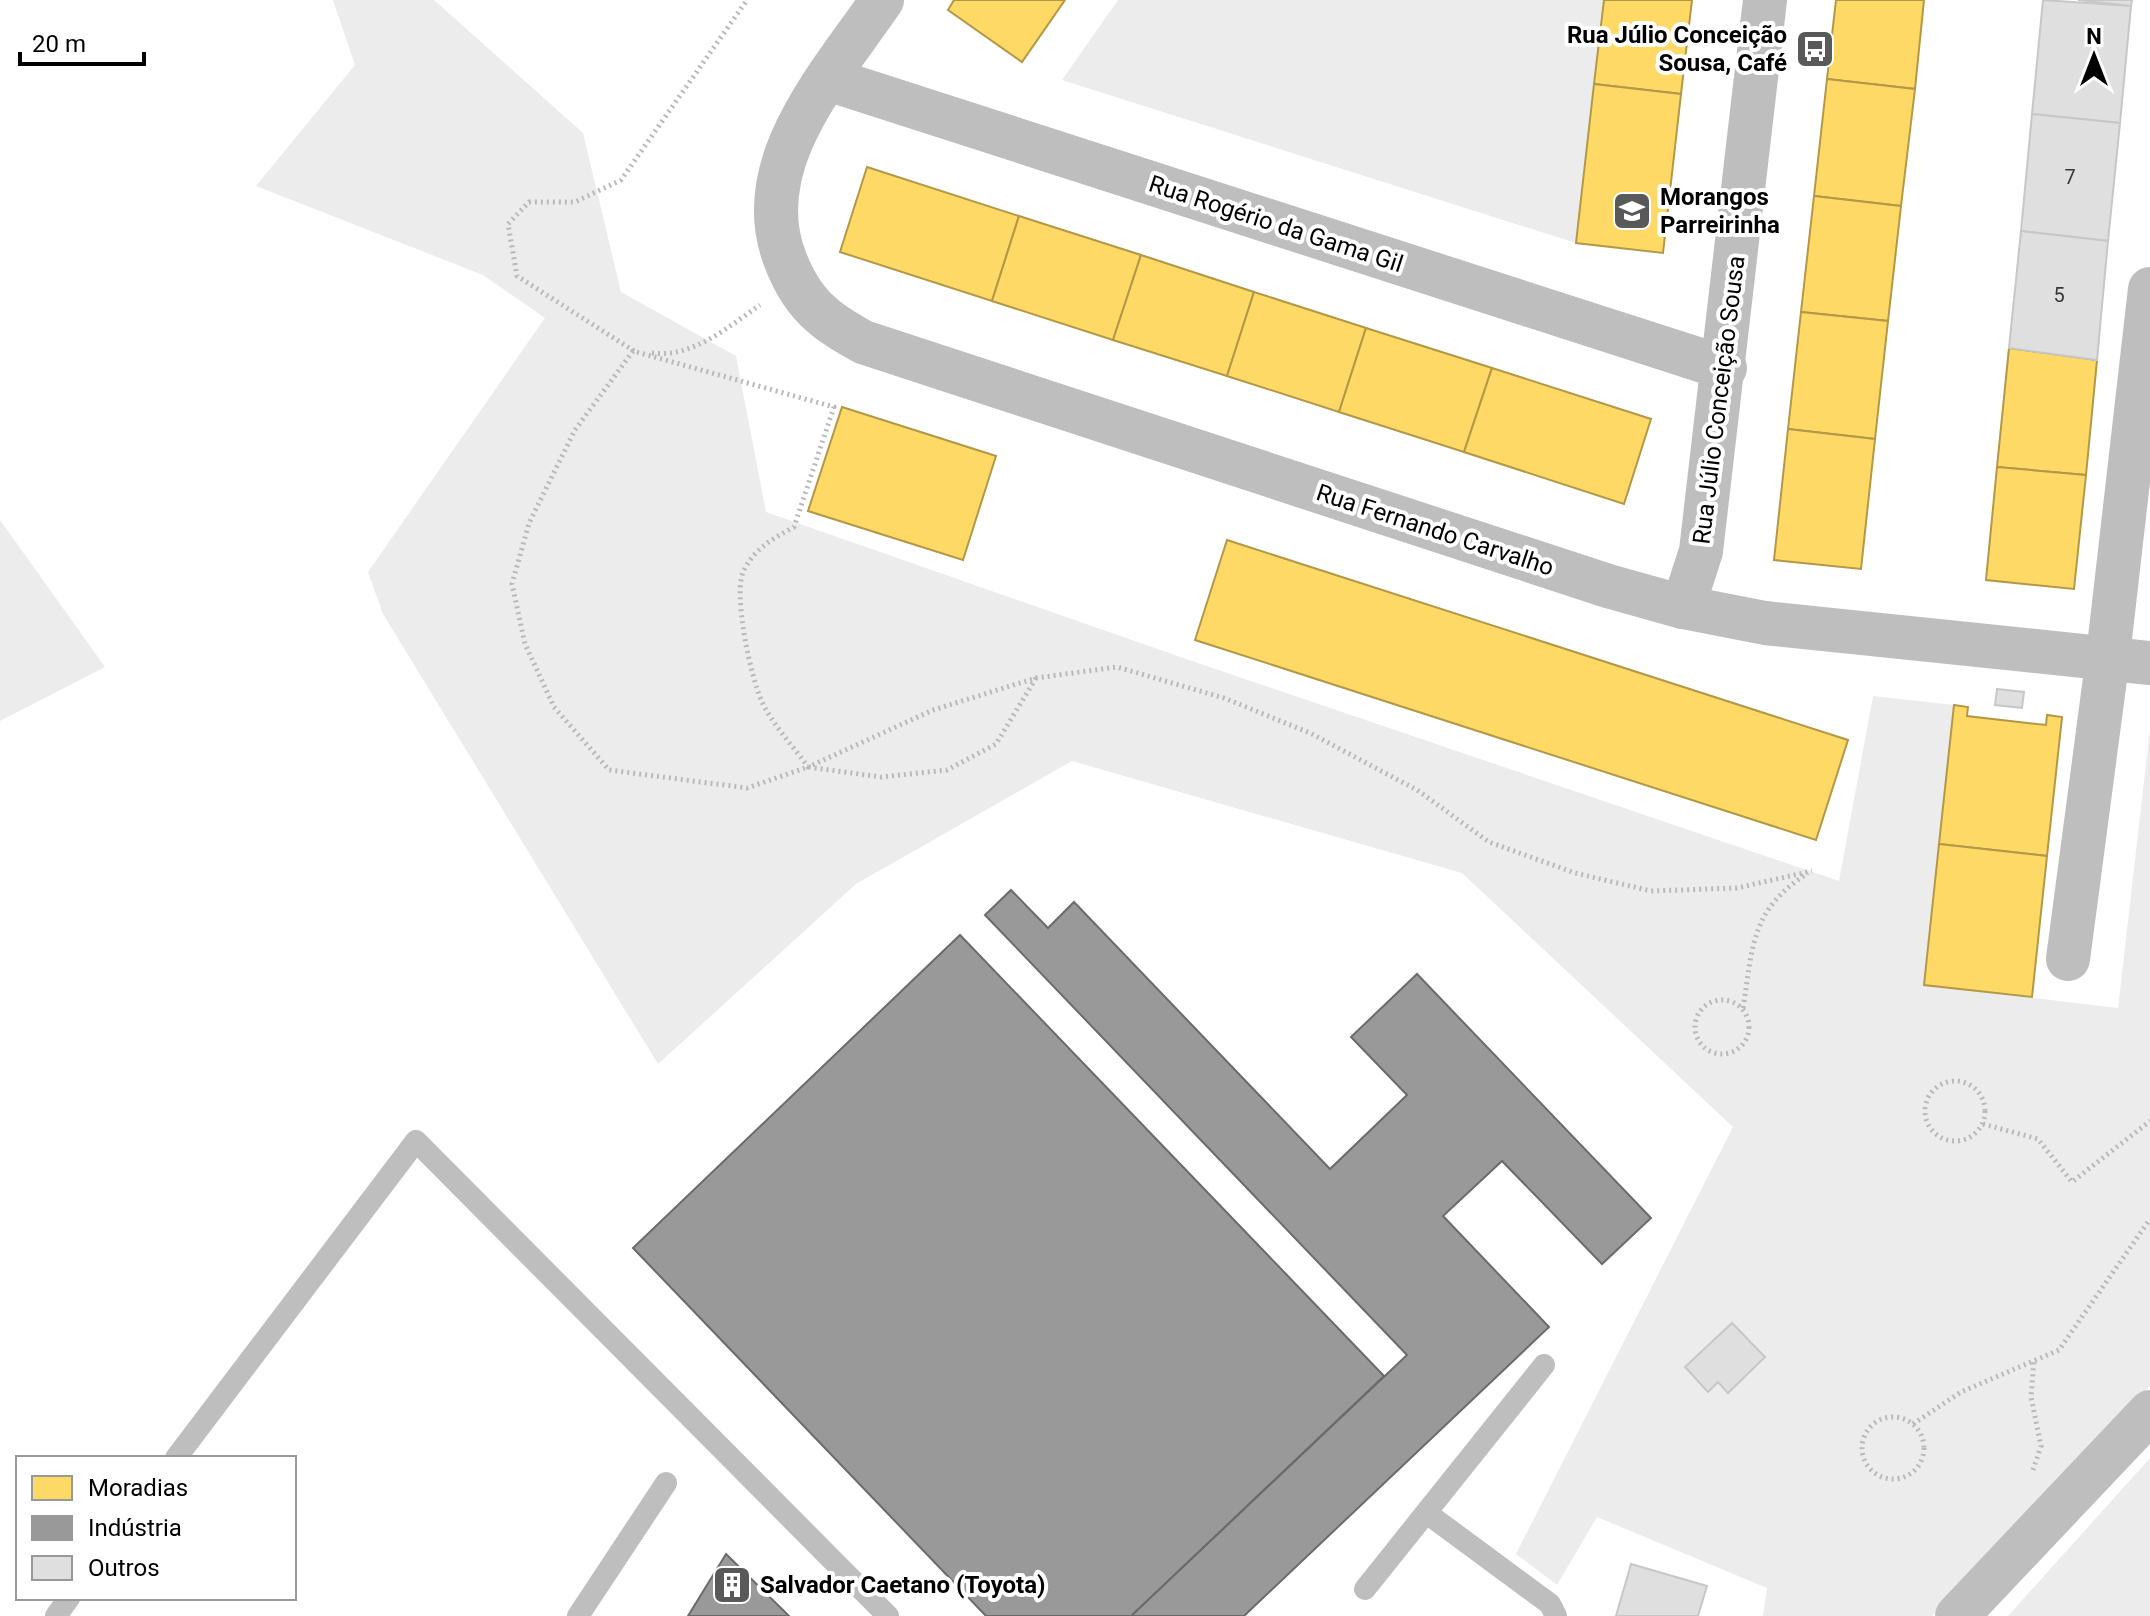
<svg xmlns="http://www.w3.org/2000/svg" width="2150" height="1616" font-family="Roboto,sans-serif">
<rect width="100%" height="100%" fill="#fff"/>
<g fill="#ececec">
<polygon points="333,0 434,0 583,133 621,292 736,356 766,512 1189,660 1839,881 1873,696 1954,705 1924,985 2118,1008 2150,729 2150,1386 2004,1545 1932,1616 1763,1616 1767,1588 1597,1517 1557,1585 1516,1554 1733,1127 1462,873 1072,761 856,884 658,1064 383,614 368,572 545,318 483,275 256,186 355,65"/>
<polygon points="1118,0 1604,0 1576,243 1062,80"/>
<polygon points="0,520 105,667 0,721"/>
<polygon points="2150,1458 2150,1616 2008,1616"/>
</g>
<g fill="#ffd966" stroke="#b29847" stroke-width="2">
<polygon points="954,0 1065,0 1022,62 948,10"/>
<polygon points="1604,0 1692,0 1681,94 1594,84"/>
<polygon points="1836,0 1924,0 1915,89 1827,79"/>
<polygon points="1827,79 1915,89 1901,206 1814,196"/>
<polygon points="1594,84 1681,94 1663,253 1576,243"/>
<polygon points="867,167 1019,216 992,301 840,252"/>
<polygon points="1814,196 1901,206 1888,321 1801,312"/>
<polygon points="1019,216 1141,255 1113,340 992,301"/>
<polygon points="1141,255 1254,292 1227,376 1113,340"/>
<polygon points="1254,292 1366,328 1339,412 1227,376"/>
<polygon points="1801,312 1888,321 1875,439 1788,429"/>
<polygon points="1366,328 1492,368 1464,452 1339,412"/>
<polygon points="2009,348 2097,360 2086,475 1997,467"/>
<polygon points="1492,368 1651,419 1624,504 1464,452"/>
<polygon points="842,407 996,456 963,560 808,511"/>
<polygon points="1788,429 1875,439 1861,569 1774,560"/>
<polygon points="1997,467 2086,475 2074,589 1986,580"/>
<polygon points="1227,540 1848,740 1816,840 1195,640"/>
<polygon points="1954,705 1968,707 1967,716 2046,725 2047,715 2062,717 2047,856 1939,844"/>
<polygon points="1939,844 2047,856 2032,997 1924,985"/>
</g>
<g fill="#999" stroke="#6b6b6b" stroke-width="2">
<polygon points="1011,890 1048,928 1074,902 1330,1169 1407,1095 1351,1037 1417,974 1651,1218 1602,1264 1502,1161 1443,1216 1549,1327 1244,1616 1131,1616 1407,1355 985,915"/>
<polygon points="960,935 1384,1376 1131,1616 986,1616 633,1248"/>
<polygon points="726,1554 789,1616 688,1616"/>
</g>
<g fill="#dfdfdf" stroke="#c7c7c7" stroke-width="2">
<polygon points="2043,0 2131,6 2120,123 2032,114"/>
<polygon points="2078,0 2132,0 2131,6"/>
<polygon points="2032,114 2120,123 2108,241 2021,231"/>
<polygon points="2021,231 2108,241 2097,360 2009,348"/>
<polygon points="1997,689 2024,692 2022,708 1995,705"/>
<polygon points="1732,1323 1765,1357 1728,1393 1718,1382 1708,1392 1685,1367"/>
<polygon points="1631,1564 1707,1586 1698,1616 1616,1616"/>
</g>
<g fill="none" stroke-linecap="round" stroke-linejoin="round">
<g stroke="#b9b9b9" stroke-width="5" stroke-dasharray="2 4" stroke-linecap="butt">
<polyline points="634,351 517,276 508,224 529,202 575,202 621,180 747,0"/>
<path d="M 652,353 C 693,358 728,327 760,305"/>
<path d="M 1036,678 L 996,744 L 947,770 L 881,777 L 808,767 L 747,788 L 609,770 L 554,707 L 525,644 L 512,584 L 529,523 L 575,430 L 633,351 L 834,407 L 794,527 C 774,538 755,548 744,570 C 732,592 751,678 762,702 C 773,725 793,746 808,767 L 933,710 L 1036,678 L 1117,667 L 1224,698 L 1310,733 L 1417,790 L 1489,842 L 1575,873 L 1651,891 L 1737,888 L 1812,871"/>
<circle cx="1722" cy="1027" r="27"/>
<path d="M 1743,1008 C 1753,947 1750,910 1808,873"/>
<circle cx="1955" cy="1111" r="30"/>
<polyline points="1983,1124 2038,1139 2072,1182 2150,1121"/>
<circle cx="1893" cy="1448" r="31"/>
<polyline points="1913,1424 1961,1392 2059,1350 2150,1219"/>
<polyline points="2033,1470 2041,1446 2031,1397 2034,1360"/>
</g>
<g stroke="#bebebe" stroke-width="22">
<polyline points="176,1458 416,1141 888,1616"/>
<polyline points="1428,1514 1550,1604 1556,1616"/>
<polyline points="1365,1589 1544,1365"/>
<polyline points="56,1616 69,1598"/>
<polyline points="578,1616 666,1483"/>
</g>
<g stroke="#bebebe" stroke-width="44">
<path d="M 882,0 C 832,74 748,163 785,259 C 793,280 804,300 822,315 C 834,326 849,334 863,342 L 1608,586 L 1683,607 L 1765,623 L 2150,663"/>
<polyline points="828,79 1725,368"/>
<polyline points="1683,607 1701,551 1765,0"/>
<polyline points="2068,959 2108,656 2150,289"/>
<polyline points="1957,1616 2150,1412"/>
</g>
</g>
<defs>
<g id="bus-square" transform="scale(2)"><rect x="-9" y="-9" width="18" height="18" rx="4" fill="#595959" stroke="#fff"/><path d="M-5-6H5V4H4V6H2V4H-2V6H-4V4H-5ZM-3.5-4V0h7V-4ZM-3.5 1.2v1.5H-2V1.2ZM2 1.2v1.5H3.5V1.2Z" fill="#fff"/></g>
<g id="school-square" transform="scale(2)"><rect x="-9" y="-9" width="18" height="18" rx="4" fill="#595959" stroke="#fff"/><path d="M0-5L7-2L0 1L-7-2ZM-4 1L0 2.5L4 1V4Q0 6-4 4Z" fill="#fff"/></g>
<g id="building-square" transform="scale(2)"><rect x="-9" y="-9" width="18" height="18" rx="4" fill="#595959" stroke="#fff"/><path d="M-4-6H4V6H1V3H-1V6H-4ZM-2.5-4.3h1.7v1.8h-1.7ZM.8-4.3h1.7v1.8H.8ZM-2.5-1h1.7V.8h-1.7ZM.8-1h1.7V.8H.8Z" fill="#fff"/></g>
</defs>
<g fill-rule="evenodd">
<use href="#bus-square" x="1815" y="49"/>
<use href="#school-square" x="1632" y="211"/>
<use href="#building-square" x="732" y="1585"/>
</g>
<g text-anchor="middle" stroke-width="8" stroke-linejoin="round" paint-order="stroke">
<g font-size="20" fill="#383838">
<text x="2070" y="184">7</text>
<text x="2059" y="302">5</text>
</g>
<g font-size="24" font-weight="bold" fill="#000" stroke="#fff" text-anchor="start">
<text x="1787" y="43" text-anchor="end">Rua Júlio Conceição<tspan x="1787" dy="28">Sousa, Café</tspan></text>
<text x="1660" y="205">Morangos<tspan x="1660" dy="28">Parreirinha</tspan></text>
<text x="760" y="1593">Salvador Caetano (Toyota)</text>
</g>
<g font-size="24" fill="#000" stroke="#fff">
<text transform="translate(1276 224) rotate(18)" y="8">Rua Rogério da Gama Gil</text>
<text transform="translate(1719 400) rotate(-83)" y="8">Rua Júlio Conceição Sousa</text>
<text transform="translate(1435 530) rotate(18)" y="8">Rua Fernando Carvalho</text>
</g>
</g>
<rect x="16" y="1456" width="280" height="144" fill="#ffffff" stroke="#999999" stroke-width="2"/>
<rect x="32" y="1476" width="40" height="24" fill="#ffd966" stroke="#999999" stroke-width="2"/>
<text x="88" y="1496" font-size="24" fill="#000000">Moradias</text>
<rect x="32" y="1516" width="40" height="24" fill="#999999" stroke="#999999" stroke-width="2"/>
<text x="88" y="1536" font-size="24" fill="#000000">Indústria</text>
<rect x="32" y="1556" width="40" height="24" fill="#dfdfdf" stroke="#999999" stroke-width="2"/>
<text x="88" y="1576" font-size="24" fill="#000000">Outros</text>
<g transform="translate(2094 56)" stroke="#ffffff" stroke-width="6" paint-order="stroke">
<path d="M0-6L14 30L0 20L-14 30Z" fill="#000000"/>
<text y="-12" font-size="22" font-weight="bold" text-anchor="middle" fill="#000000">N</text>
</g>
<path d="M20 52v12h124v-12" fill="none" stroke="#000000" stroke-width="4"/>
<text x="32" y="52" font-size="24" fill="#000000" stroke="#ffffff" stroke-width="6" paint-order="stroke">20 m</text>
</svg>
